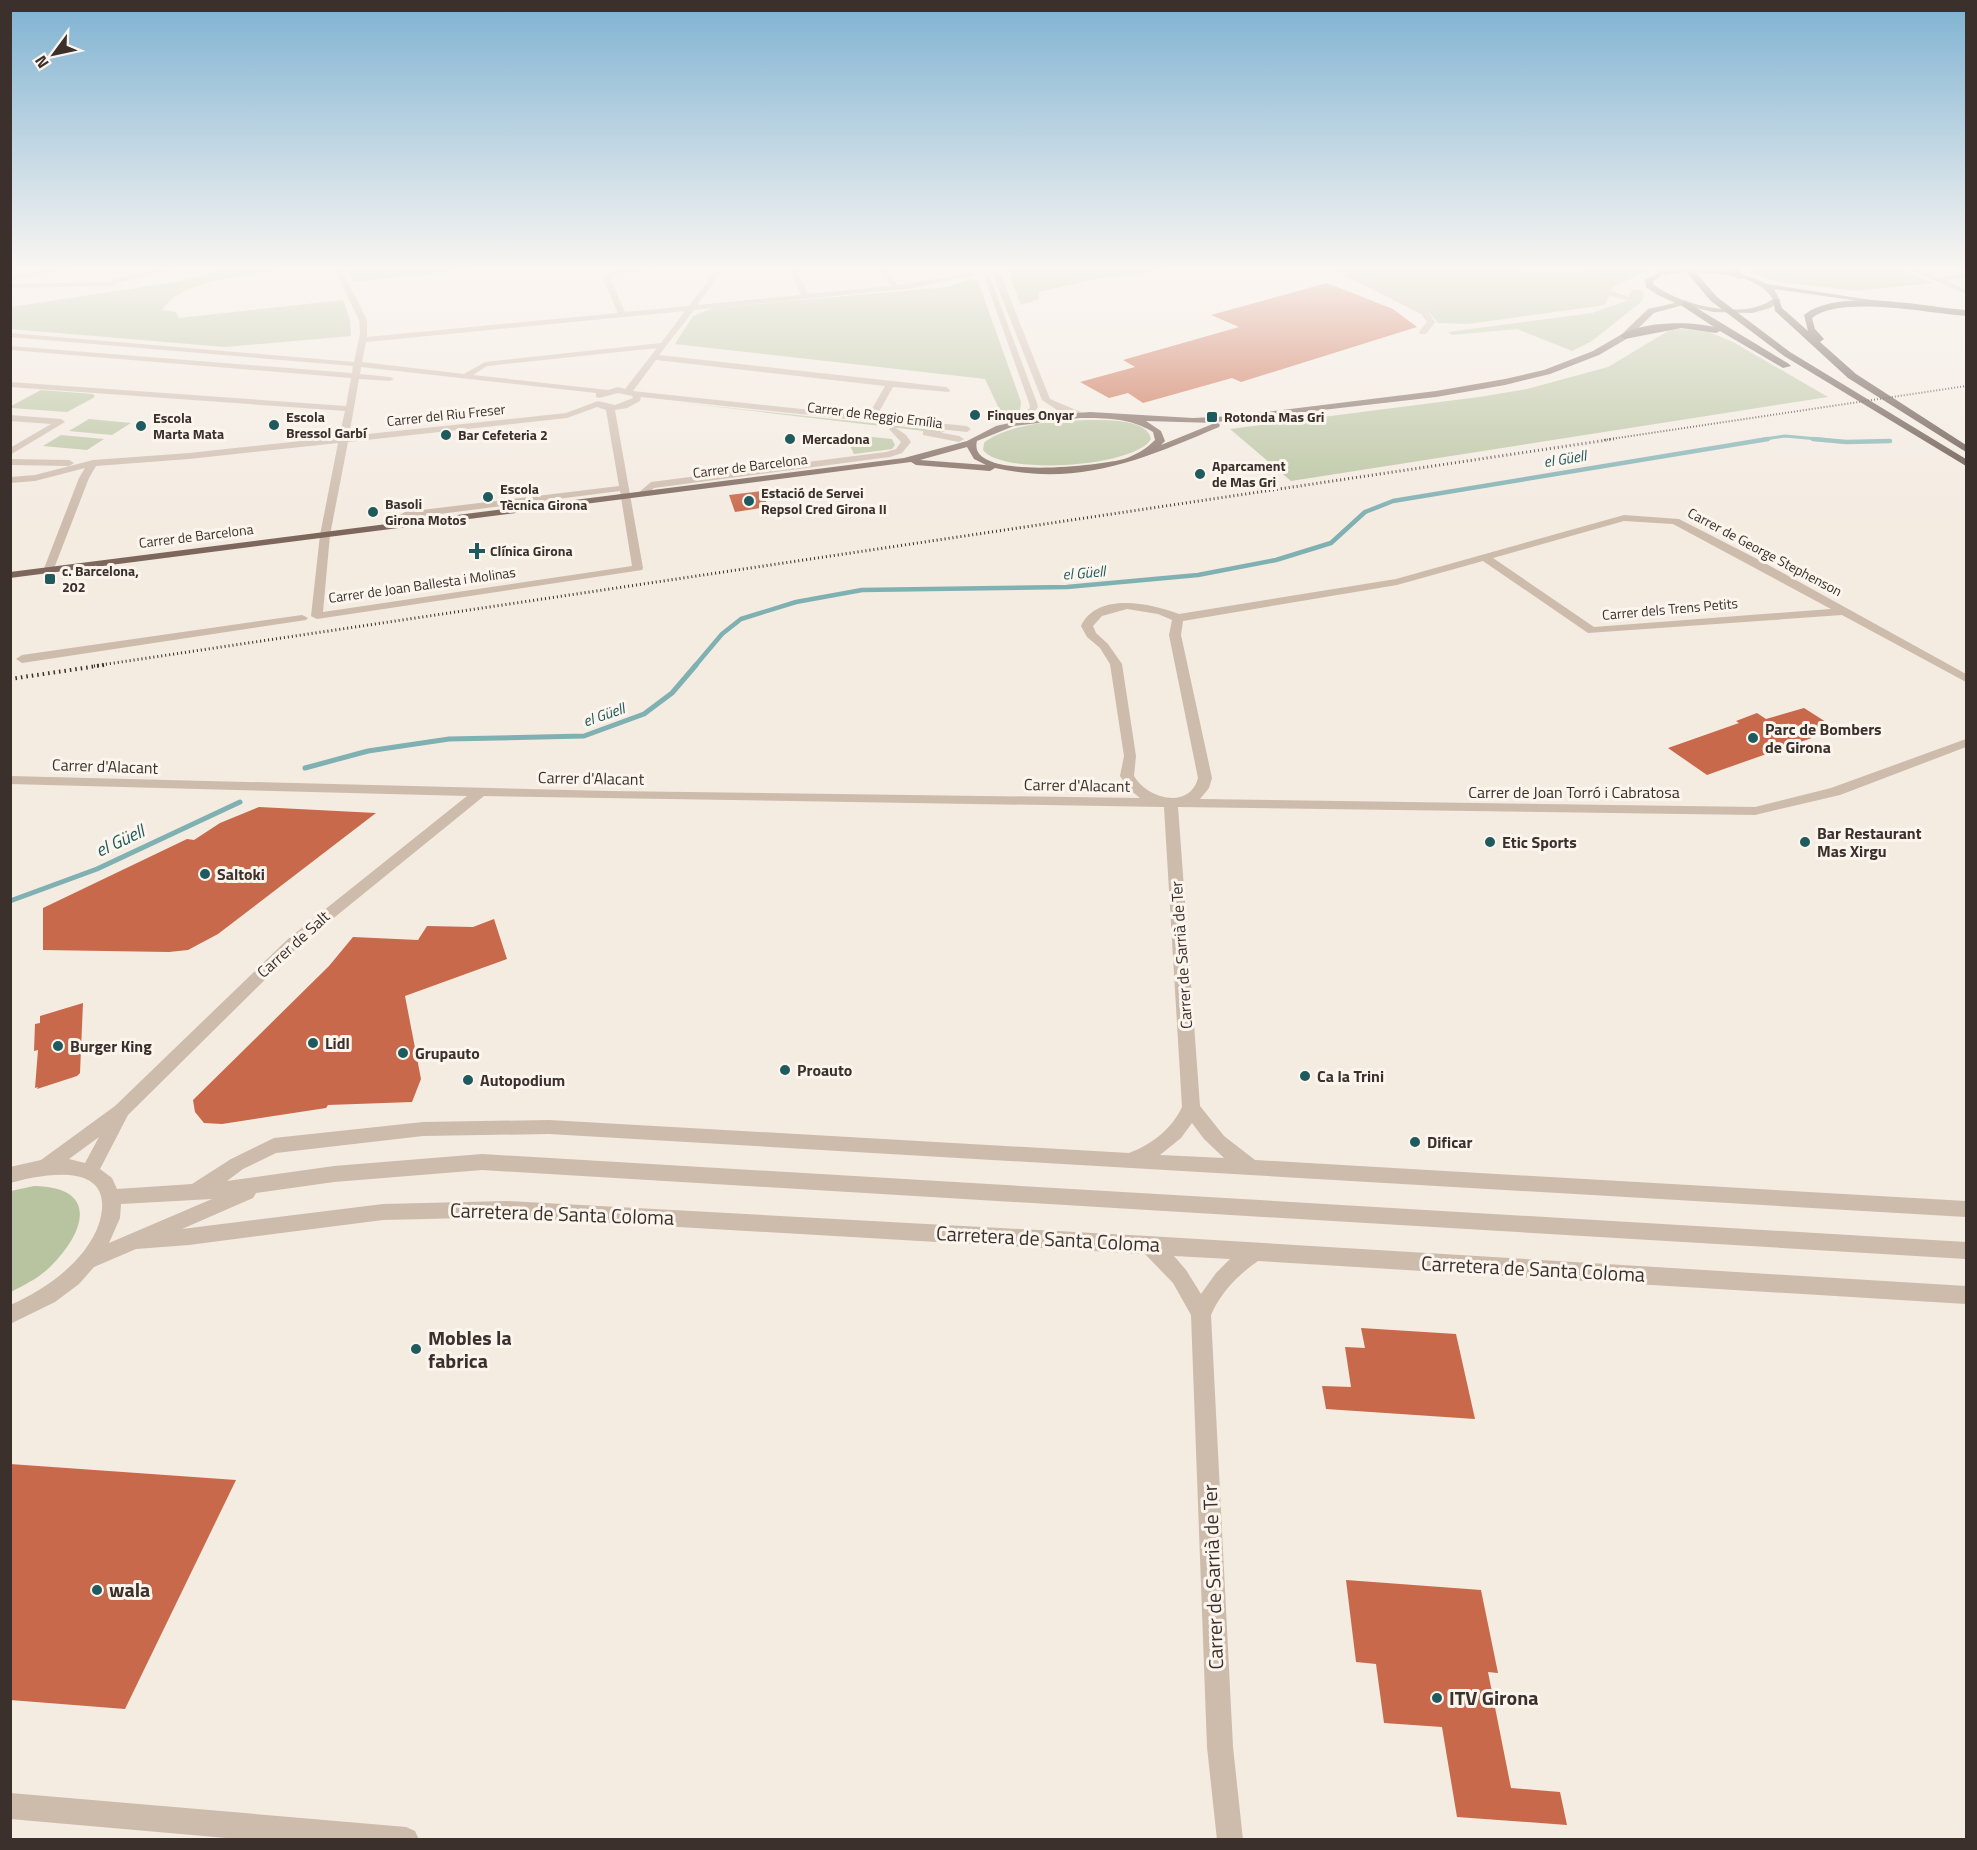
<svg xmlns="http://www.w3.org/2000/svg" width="1977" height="1850" font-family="'Titillium Web',sans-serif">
<rect width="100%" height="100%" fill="#f4ebe1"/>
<g fill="#b8c4a0">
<path d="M 237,266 L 290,266 C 252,279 185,275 162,310 L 176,312 L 179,318 L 343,300 L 350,320 L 351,336 L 225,347 L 11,329 L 11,307 L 175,282 Z"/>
<polygon points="345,266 497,266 354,282"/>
<polygon points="1011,266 1176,266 1136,276 1104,277 1039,292 1039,299 1021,305 1010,277"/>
<polygon points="1334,266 1495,266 1532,273 1591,271 1586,266 1656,266 1612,288 1605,305 1468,324 1438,323 1429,312"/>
<polygon points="1851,266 1891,266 1933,283 1855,291 1774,281 1746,271"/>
<polygon points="971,279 978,281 1021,402 1020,410 1003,417 985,379 675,344 693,316 713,308 948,287"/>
<polygon points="1632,290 1643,291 1644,296 1641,302 1592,341 1572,351 1517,329 1452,335 1448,332 1592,313 1626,301"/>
<polygon points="1673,328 1709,332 1733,342 1828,397 1291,481 1230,429 1479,397 1527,389 1608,367"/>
<polygon points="41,390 93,394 95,397 67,412 11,408 11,406"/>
<polygon points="675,402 945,431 941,433"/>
<polygon points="89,419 131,423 112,435 69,431"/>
<path d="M 1086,420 C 1103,420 1148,418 1151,439 C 1136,467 1002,476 983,450 L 984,443 L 986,441 C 1015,422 1054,422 1086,420 Z"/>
<polygon points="844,434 892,439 895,445 892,449 854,454"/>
<polygon points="61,435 104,439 87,450 43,446"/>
<path d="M 34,1186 C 100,1187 85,1233 50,1267 C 39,1278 24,1285 11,1292 L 11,1191 Z"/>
</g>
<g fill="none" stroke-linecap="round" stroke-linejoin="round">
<polyline stroke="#7fb0b2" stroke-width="3" points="1758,440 1785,436 1829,440"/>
<g stroke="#7fb0b2" stroke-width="4.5">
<polyline points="1813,439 1846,442 1890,441"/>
<polyline points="695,666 722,634 741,619 796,602 862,590 1067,587 1198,575 1276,560 1331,543 1365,512 1393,501 1768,439"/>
</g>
<g stroke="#7fb0b2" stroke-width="5">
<polyline points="305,768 368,751 449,739 584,736 644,714 672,693 696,665"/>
<polyline points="10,901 97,869 240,802"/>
</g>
</g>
<g fill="#c8694b">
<polygon points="1327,283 1393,309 1417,327 1241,382 1232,378 1143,403 1128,393 1109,398 1080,382 1135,367 1123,360 1239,327 1211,315"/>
<polygon points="762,491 768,507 735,512 729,495"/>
<polygon points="1804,708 1837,729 1707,775 1668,748 1739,723 1736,721 1757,713 1766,719"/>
<polygon points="259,807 376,813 218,934 188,950 169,952 43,950 43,908 187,839 194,840 220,823"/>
<polygon points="494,919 507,959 405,996 421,1079 412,1102 328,1105 326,1108 222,1124 204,1123 195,1112 193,1100 329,966 353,937 418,940 427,926 473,927"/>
<polygon points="83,1003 80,1073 77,1076 37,1089 38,1087 35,1088 38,1050 34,1051 35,1024 40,1023 40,1016"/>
<polygon points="1361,1328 1456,1334 1475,1419 1326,1409 1322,1386 1351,1387 1345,1347 1365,1348"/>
<polygon points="10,1464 236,1480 125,1709 10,1700"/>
<polygon points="1346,1580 1481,1590 1498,1673 1488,1672 1511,1788 1560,1792 1567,1825 1457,1817 1442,1727 1384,1723 1376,1664 1356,1662"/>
</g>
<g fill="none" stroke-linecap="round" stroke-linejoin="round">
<g fill="#cdbbac" fill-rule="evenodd">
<polygon points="66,266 84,266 10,280 10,276"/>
<polygon points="171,266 185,266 116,283 113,286 10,288 10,284 113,282 113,279"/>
<path d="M 333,266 L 340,266 L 367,320 L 367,337 L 618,313 L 602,277 L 618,270 L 681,266 L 619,274 L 610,278 L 625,312 L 689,306 L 719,266 L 726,266 L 697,305 L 801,295 L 788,266 L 795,266 L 808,294 L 891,286 L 876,266 L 883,266 L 898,285 L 973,273 L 973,275 L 914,288 L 694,310 L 659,355 L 946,387 L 950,390 L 949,392 L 893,387 L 876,417 L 967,426 L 971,429 L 967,432 L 641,397 L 640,401 L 627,408 L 615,410 L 643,568 L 642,570 L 317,619 L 311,616 L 320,535 L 338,443 L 189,459 L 96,466 L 89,478 L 53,571 L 48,574 L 44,573 L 43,571 L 79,478 L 85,468 L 35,481 L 10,483 L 10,477 L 35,475 L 93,460 L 189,453 L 339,437 L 345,411 L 10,387 L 10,382 L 346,406 L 351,378 L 10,350 L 10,346 L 352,373 L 353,366 L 10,337 L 10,333 L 354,362 L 360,333 L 359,320 ZM 685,311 L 661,343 L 485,362 L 464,374 L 362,362 L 366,342 ZM 657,348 L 625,389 L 618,387 L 608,390 L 473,375 L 487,366 ZM 656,360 L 885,386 L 868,416 L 633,391 ZM 361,367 L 596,393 L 596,397 L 599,398 L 618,393 L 632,396 L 633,398 L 615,405 L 598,401 L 566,413 L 349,436 L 359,379 L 390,381 L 394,379 L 390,377 L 360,374 ZM 597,407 L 606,410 L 619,486 L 405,512 L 379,527 L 388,529 L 408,518 L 620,491 L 632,566 L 323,612 L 330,535 L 348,442 L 567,418 Z"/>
<polygon points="1326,266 1335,266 1427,310 1435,322 1426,334 1420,334 1419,332 1427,322 1421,314"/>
<polygon points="1901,266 1911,266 1937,277 1966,274 1966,278 1945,280 1966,290 1966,294"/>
<polygon points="996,271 1000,273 1050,399 1083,413 1083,417 1057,410 1042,400 992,273"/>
<polygon points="984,276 990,277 1037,403 1038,407 1027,423 1020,421 1030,407 1029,403"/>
<polygon points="1602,279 1609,281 1607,290 1627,296 1627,300 1600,293"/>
<polygon points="10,415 61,419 65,422 10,455 10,448 51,424 10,421"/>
<polygon points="893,426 906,435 911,442 902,453 890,457 654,488 645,496 637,494 651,482 886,452 896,449 901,442 889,429"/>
<polygon points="926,430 959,436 964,439 959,442 923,435 923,431"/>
<polygon points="10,459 69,460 74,463 69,466 10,465"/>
<path d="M 1624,515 L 1679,519 L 1761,561 L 1966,674 L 1966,682 L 1842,615 L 1588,633 L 1483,561 L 1397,585 L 1183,621 L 1181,635 L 1212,778 L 1209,788 L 1200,799 L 1755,807 L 1831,788 L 1966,739 L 1966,747 L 1840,795 L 1755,815 L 1178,807 L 1200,1106 L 1224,1136 L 1255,1160 L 1966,1201 L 1966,1217 L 549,1134 L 423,1136 L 276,1153 L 243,1169 L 227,1181 L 334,1166 L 482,1154 L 1966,1242 L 1966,1259 L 482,1170 L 334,1182 L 256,1193 L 253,1198 L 182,1229 L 383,1204 L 507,1201 L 1148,1236 L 1966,1286 L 1966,1304 L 1258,1261 C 1238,1275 1221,1292 1211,1315 L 1233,1747 L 1243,1840 L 1217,1840 L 1207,1747 L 1191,1315 L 1173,1283 L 1145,1254 L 507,1217 L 383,1220 L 189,1245 L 136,1249 L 94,1267 L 79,1284 L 55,1302 L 10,1324 L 10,1305 C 38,1293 65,1275 84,1251 C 93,1239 101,1224 102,1209 C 106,1161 39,1175 10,1183 L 10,1167 L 41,1160 L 115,1106 L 288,939 L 467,796 L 10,784 L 10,776 L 609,791 L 1140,798 L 1129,789 L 1120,776 L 1124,756 L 1110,664 L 1100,648 L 1087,637 L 1081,626 C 1098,591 1151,604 1179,614 L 1396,579 ZM 1624,521 L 1673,524 L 1831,609 L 1594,627 L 1493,558 ZM 1127,609 L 1158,614 L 1172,620 L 1169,635 L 1198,778 C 1190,810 1147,799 1134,776 L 1136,756 L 1122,664 L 1108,644 L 1096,633 L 1093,626 L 1102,616 ZM 484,796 L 1164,807 L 1182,1107 C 1171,1130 1152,1144 1129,1153 L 549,1120 L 423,1122 L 274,1138 L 231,1159 L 192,1184 L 117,1189 L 112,1178 L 100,1169 L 128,1115 L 298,947 ZM 1192,1123 L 1204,1139 L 1224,1158 L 1160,1155 L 1181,1138 ZM 99,1137 L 85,1163 L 69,1159 ZM 212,1199 L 109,1243 L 120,1218 L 121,1204 ZM 1174,1256 L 1230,1259 L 1216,1273 L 1201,1294 L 1186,1270 Z"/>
<polygon points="302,615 308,618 306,620 22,663 16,659 22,655"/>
<polygon points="10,1793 406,1827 415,1831 419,1840 249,1840 10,1819"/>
</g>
<path fill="#7d675c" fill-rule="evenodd" d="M 1686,268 C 1713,269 1743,271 1767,284 L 1891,303 L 1887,305 L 1774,289 L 1780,301 L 1770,308 L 1752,313 L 1713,312 L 1683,305 L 1654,313 L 1628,338 L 1599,355 L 1550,374 L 1505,385 L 1436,397 L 1217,422 L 1220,425 L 1219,427 C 1144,459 1079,487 995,468 L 990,471 L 916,465 L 911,462 L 10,578 L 10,572 L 904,458 L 967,441 L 996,426 L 1039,416 L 1090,412 L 1193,418 L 1233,416 L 1436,391 L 1505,379 L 1544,370 L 1593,351 L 1622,334 L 1648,309 L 1675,303 L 1656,294 L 1646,287 L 1645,280 L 1659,272 ZM 1686,272 C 1713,273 1757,273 1773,299 C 1745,321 1679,305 1653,284 L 1653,281 L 1663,275 ZM 1080,418 C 1106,418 1131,418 1153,432 L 1155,440 C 1146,449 1136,455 1124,459 C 1103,465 966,482 977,441 L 1014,426 ZM 1146,421 L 1215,423 L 1161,445 L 1165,441 L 1161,431 ZM 967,447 L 974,459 L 986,465 L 920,460 Z"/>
<g fill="#5c4a42" fill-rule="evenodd">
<polygon points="1663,266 1671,266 1668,274 1662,274"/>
<polygon points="1681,266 1690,266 1717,297 1790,352 1966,459 1966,466 1784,356 1711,301"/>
<polygon points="1723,266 1733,266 1745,277 1738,279"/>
<path d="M 1773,299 L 1779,299 L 1782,308 L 1808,331 L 1804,315 C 1838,287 1924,307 1966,310 L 1966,316 C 1929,313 1840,295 1812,318 L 1815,329 L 1824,339 L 1820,342 L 1856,374 L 1966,445 L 1966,452 L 1848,378 L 1775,311 Z"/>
<path d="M 1685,301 L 1789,364 L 1791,366 L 1783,368 L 1720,331 L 1716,333 L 1681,328 L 1625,339 L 1620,336 C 1641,321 1690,321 1714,327 L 1682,306 L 1681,304 Z"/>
</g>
<polyline stroke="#3b302b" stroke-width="2" stroke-dasharray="1 2" stroke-linecap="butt" points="1604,440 1966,386"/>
<polyline stroke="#3b302b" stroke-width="3" stroke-dasharray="1 3" stroke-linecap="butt" points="94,666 1614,439"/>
<polyline stroke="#3b302b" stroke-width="4" stroke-dasharray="1.5 4" stroke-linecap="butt" points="10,679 104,665"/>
</g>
<linearGradient id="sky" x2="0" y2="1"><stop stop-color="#7eb2d2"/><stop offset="0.51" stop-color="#faf6f2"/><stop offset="1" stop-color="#faf6f2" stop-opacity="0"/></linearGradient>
<rect width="1977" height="525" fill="url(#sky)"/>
<g fill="#1f5a5e" stroke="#fbf5ee" stroke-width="2">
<circle cx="975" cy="415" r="6"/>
<rect x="1206" y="411" width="12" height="12" rx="3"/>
<circle cx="274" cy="425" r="6"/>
<circle cx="141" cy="426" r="6"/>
<circle cx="446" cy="435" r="6"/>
<circle cx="790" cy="439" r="6"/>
<circle cx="1200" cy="474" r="6"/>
<circle cx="488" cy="497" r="6"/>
<circle cx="749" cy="501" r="6"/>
<circle cx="373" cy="512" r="6"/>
<path d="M474 542h6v6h6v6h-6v6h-6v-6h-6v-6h6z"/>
<rect x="44" y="573" width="12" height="12" rx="3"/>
<circle cx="1753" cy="738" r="6"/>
<circle cx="1490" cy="842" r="6"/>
<circle cx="1805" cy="842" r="6"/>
<circle cx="205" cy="874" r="6"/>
<circle cx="313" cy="1043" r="6"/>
<circle cx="58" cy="1046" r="6"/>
<circle cx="403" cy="1053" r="6"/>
<circle cx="785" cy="1070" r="6"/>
<circle cx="1305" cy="1076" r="6"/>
<circle cx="468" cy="1080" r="6"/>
<circle cx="1415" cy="1142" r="6"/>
<circle cx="416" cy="1349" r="6"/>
<circle cx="97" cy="1590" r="6"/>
<circle cx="1437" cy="1698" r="6"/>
</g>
<g text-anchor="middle" stroke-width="6" stroke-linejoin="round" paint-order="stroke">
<g font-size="14" fill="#3b302b" stroke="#fbf5ee">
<text transform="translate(446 415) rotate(-6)" y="5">Carrer del Riu Freser</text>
<text transform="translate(875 415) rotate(7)" y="5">Carrer de Reggio Emília</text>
<text transform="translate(750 466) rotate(-7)" y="5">Carrer de Barcelona</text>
<text transform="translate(196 536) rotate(-7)" y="5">Carrer de Barcelona</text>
<text transform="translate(1765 552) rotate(28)" y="5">Carrer de George Stephenson</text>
<text transform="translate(422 585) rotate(-8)" y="5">Carrer de Joan Ballesta i Molinas</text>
<text transform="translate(1670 609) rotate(-5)" y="5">Carrer dels Trens Petits</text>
</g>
<g font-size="14" font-weight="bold" fill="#3b302b" stroke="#fbf5ee" text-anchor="start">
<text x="987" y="420">Finques Onyar</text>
<text x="286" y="422">Escola<tspan x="286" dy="16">Bressol Garbí</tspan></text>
<text x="1224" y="422">Rotonda Mas Gri</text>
<text x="153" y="423">Escola<tspan x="153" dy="16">Marta Mata</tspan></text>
<text x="458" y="440">Bar Cefeteria 2</text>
<text x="802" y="444">Mercadona</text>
<text x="1212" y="471">Aparcament<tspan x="1212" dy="16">de Mas Gri</tspan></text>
<text x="500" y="494">Escola<tspan x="500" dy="16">Tècnica Girona</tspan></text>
<text x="761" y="498">Estació de Servei<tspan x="761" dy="16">Repsol Cred Girona II</tspan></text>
<text x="385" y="509">Basoli<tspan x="385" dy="16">Girona Motos</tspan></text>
<text x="490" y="556">Clínica Girona</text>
<text x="62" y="576">c. Barcelona,<tspan x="62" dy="16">202</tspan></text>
</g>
<g font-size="15" font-style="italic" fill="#1f5a5e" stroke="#fbf5ee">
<text transform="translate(1565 459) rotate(-9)" y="5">el Güell</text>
<text transform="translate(1084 573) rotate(-5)" y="5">el Güell</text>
<text transform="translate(604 715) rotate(-19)" y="5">el Güell</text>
</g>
<g font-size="16" font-weight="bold" fill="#3b302b" stroke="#fbf5ee" text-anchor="start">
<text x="1765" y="735">Parc de Bombers<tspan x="1765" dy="18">de Girona</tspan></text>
<text x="1817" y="839">Bar Restaurant<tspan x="1817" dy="18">Mas Xirgu</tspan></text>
<text x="1502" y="848">Etic Sports</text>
<text x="217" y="880">Saltoki</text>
<text x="325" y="1049">Lidl</text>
<text x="70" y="1052">Burger King</text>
<text x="415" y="1059">Grupauto</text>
<text x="797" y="1076">Proauto</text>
<text x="1317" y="1082">Ca la Trini</text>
<text x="480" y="1086">Autopodium</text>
<text x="1427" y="1148">Dificar</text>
</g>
<g font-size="16" fill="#3b302b" stroke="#fbf5ee">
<text transform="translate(105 766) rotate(2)" y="6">Carrer d'Alacant</text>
<text transform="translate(591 778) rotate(1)" y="6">Carrer d'Alacant</text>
<text transform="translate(1077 785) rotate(1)" y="6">Carrer d'Alacant</text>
<text x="1574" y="798">Carrer de Joan Torró i Cabratosa</text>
<text transform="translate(293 944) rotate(-42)" y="6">Carrer de Salt</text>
<text transform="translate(1181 955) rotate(-94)" y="6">Carrer de Sarrià de Ter</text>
</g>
<g font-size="18" font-style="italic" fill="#1f5a5e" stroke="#fbf5ee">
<text transform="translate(120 841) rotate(-25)" y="6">el Güell</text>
</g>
<g font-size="20" fill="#3b302b" stroke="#fbf5ee">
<text transform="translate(562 1214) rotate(2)" y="7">Carretera de Santa Coloma</text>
<text transform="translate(1048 1239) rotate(3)" y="7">Carretera de Santa Coloma</text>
<text transform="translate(1533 1269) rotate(3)" y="7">Carretera de Santa Coloma</text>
<text transform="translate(1213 1577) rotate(-92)" y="7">Carrer de Sarrià de Ter</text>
</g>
<g font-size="20" font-weight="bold" fill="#3b302b" stroke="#fbf5ee" text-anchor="start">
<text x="428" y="1345">Mobles la<tspan x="428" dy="23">fabrica</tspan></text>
<text x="109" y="1597">wala</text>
<text x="1449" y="1705">ITV Girona</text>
</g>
</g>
<rect width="1977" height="1850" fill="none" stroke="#3b302b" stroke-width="24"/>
<g transform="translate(54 54) rotate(237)" stroke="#fbf5ee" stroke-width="4.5" paint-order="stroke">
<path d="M0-4.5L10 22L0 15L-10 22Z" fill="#3b302b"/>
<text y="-9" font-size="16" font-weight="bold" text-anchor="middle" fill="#3b302b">N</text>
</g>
</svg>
